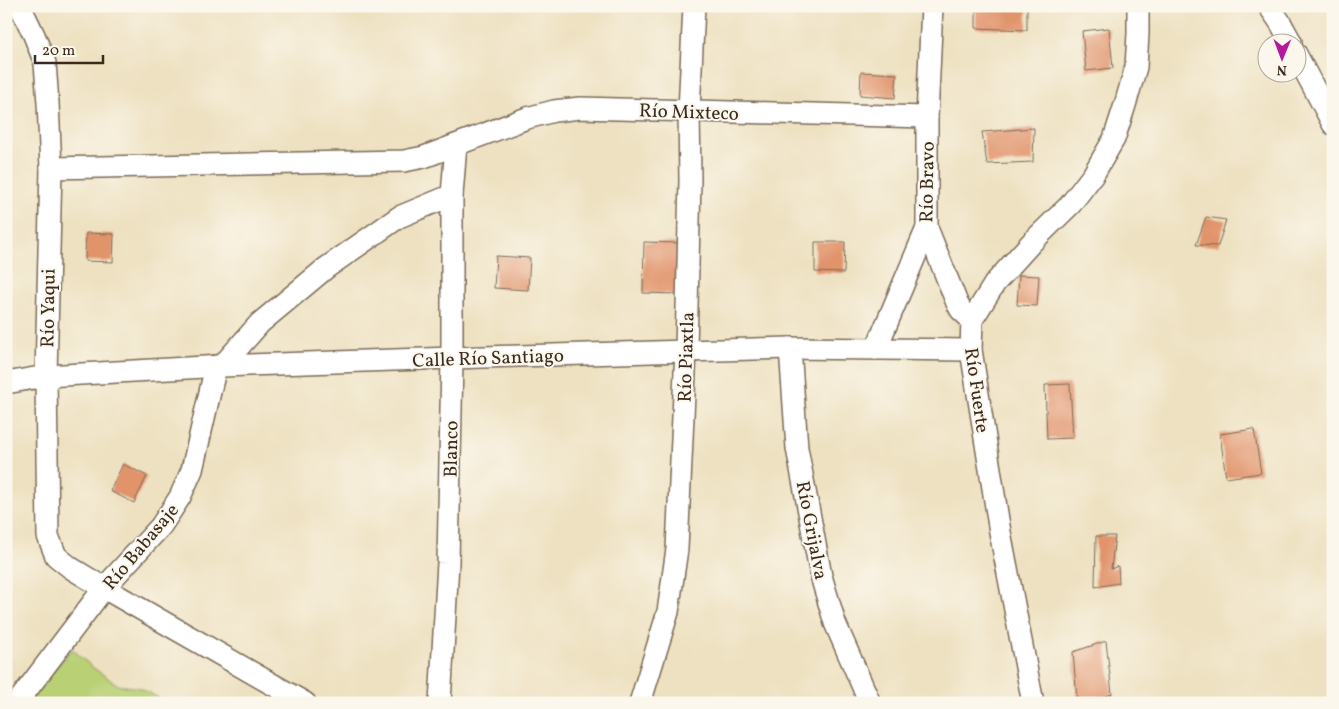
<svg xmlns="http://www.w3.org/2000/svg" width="1339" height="709" font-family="Vollkorn,serif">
<rect width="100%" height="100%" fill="#fbf7ec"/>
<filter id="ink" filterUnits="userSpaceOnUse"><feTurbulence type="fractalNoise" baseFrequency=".02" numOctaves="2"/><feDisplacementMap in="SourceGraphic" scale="10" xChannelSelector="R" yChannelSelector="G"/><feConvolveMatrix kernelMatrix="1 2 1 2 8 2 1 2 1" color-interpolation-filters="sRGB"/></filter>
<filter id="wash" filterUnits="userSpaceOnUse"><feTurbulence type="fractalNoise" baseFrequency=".0096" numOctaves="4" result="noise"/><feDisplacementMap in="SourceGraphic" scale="20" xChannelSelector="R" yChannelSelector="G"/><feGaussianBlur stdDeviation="1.12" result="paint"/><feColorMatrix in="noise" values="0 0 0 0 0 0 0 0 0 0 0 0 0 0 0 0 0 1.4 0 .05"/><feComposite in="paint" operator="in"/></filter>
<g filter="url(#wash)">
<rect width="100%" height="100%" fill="#eee1c1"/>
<polygon fill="#b9d074" stroke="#7a7d49" points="72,649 92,667 118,685 140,688 168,703 26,703"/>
<g id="blocks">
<g fill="#e1936b">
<polygon points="976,6 1027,6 1027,30 976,28"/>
<polygon points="1109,28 1113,68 1086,71 1082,31"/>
<polygon points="861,72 897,74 895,98 860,95"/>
<polygon points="1034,128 1033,162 987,164 982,132"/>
<polygon points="1206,217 1226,220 1218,246 1196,245"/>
<polygon points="86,233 114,234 113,262 85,261"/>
<polygon points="644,242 678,243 677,294 643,293"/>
<polygon points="815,242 845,242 844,273 815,272"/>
<polygon points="496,256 530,258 528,290 494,288"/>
<polygon points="1019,275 1039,276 1037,306 1017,305"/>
<polygon points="1070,384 1073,438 1047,439 1045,385"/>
<polygon points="1254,429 1261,473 1226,478 1220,434"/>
<polygon points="123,464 147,476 134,503 110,491"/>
<polygon points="1096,536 1115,536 1111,569 1118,566 1119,583 1095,587"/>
<polygon points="1106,641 1112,694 1094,700 1077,700 1073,652"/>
</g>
</g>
</g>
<g filter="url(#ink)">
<use href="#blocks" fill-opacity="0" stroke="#7a6a57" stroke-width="1"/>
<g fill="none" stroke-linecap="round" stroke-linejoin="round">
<g stroke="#7a6a57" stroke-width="24">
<g id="minor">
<polyline points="20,6 34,35 45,63 48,103 51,168 46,376 48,536 56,556 71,568 104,588 305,703"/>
<polyline points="1269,6 1280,22 1291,42"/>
<polyline points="1296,54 1333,124"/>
<polyline points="51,168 404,161 424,157 527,118 554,111 580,108 927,117"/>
<polyline points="927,228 957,303 961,310 972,320"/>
<polyline points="790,348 797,448 821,576 835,623 870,703"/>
<polyline points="876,349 927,228 927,117 932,6"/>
<polyline points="222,366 260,323 326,268 399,217 452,195"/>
<polyline points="6,383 46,376 222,366 452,358 790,348 971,350"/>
<polyline points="17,703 104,588 161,526 180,497 192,470 216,366"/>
<polyline points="440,703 448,563 452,358 452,195 456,145"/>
<polyline points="640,703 668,612 677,549 686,350 690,180 689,111 694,6"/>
<polyline points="1033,703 1000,532 971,350 972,320 995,283 1031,243 1070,205 1093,175 1114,139 1125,105 1136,67 1138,34 1138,6"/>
</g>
</g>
<use href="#minor" stroke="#fff" stroke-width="21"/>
</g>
</g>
<g text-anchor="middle" stroke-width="4" stroke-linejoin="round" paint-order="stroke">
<g font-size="19" fill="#3b2a1e" stroke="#fbf7ec">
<text transform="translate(689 111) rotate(2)" y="7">Río Mixteco</text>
<text transform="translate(926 182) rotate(-89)" y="7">Río Bravo</text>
<text transform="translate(47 308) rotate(-89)" y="7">Río Yaqui</text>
<text transform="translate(488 357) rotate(-2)" y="7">Calle Río Santiago</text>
<text transform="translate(685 357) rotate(-88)" y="7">Río Piaxtla</text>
<text transform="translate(978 390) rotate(82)" y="7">Río Fuerte</text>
<text transform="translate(450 449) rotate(-89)" y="7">Blanco</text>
<text transform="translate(813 530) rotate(79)" y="7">Río Grijalva</text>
<text transform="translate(140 546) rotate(-50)" y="7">Río Babasaje</text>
</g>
</g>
<rect width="1339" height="709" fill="none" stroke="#fbf7ec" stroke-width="25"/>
<g transform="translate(1282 58) rotate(181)"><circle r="24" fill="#fbf7ec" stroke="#aea59a"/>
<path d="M0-4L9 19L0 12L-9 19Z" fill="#b5179e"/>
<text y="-8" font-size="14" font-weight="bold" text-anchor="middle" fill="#3b2a1e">N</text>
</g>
<path d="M35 55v8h68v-8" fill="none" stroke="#3b2a1e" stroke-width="2.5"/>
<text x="42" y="55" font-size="15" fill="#3b2a1e" stroke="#fbf7ec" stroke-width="4" paint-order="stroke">20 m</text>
</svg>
